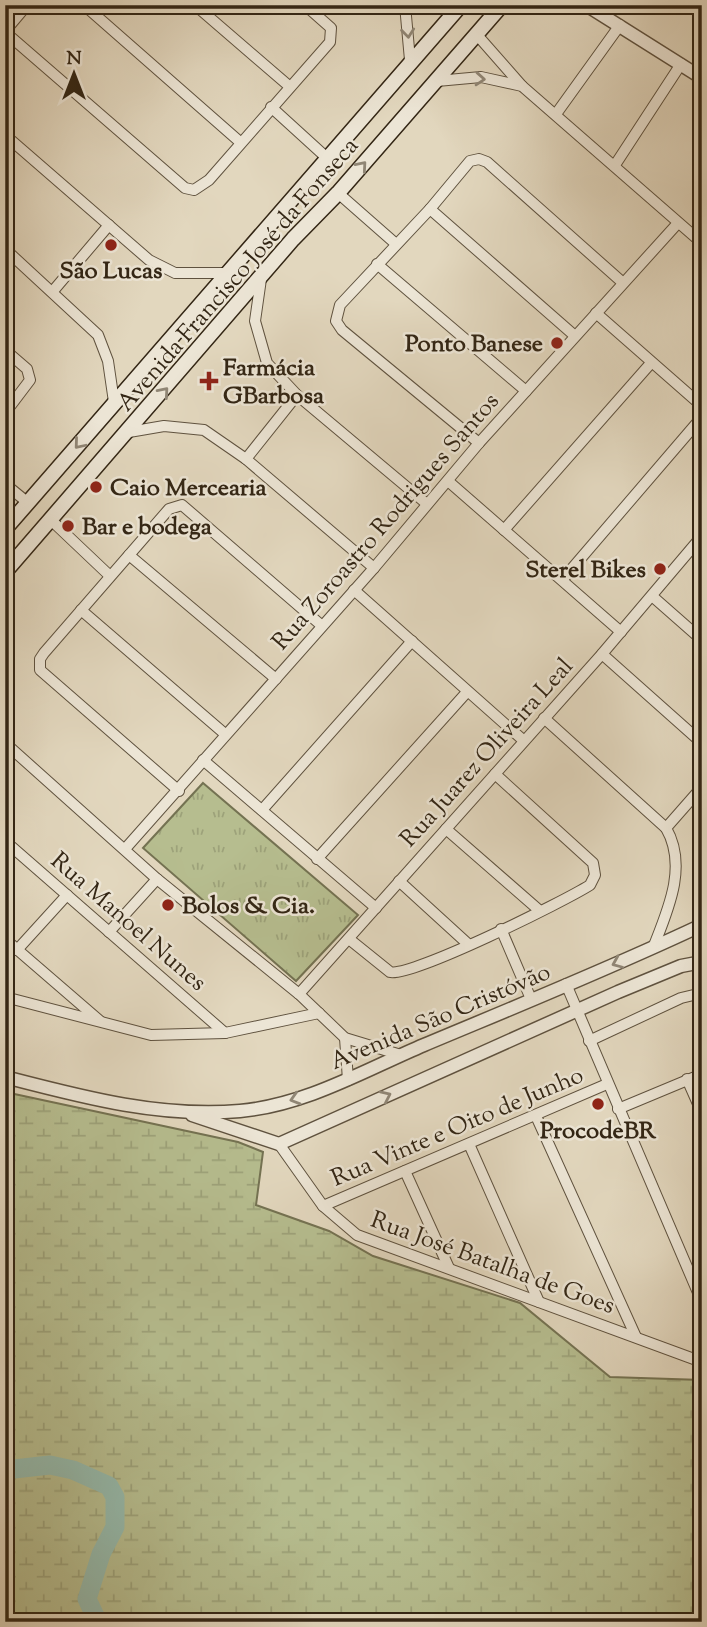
<svg xmlns="http://www.w3.org/2000/svg" width="707" height="1627" font-family="'Sorts Mill Goudy',serif">
<defs>
<pattern id="wetland-marsh" width="20" height="14" patternUnits="userSpaceOnUse" patternTransform="scale(1.75)"><rect width="20" height="14" fill="#b6bd8f"/><path d="M1 5h8M5 5V1M11 12h8M15 12V8" fill="none" stroke="#9da27a"/></pattern>
<pattern id="park-tufts" width="24" height="20" patternUnits="userSpaceOnUse" patternTransform="scale(1.75)"><rect width="24" height="20" fill="#b6bd8f"/><path d="M3 7l-1-3M5 7V3M7 7l1-3M15 17l-1-3M17 17v-4M19 17l1-3" fill="none" stroke="#9da27a"/></pattern>
</defs>
<rect width="100%" height="100%" fill="#e2d7be"/>
<filter id="stains"><feTurbulence type="fractalNoise" baseFrequency=".00286" numOctaves="4"/><feColorMatrix values="0 0 0 0 .2 0 0 0 0 .09 0 0 0 0 .02 0 0 0 .5 -.17"/></filter>
<radialGradient id="worn" r=".72"><stop offset=".6" stop-color="#630" stop-opacity="0"/><stop offset="1" stop-color="#630" stop-opacity=".3"/></radialGradient>
<polygon fill="url(#wetland-marsh)" stroke="#747252" stroke-width="2" points="5,1092 238,1142 263,1152 256,1205 329,1231 373,1256 520,1303 610,1377 702,1380 702,1622 12,1622 5,1619"/>
<polygon fill="url(#park-tufts)" stroke="#747252" stroke-width="2" points="203,783 358,915 296,981 143,848"/>
<g fill="none" stroke-linecap="round" stroke-linejoin="round">
<polyline stroke="#95baac" stroke-width="19" points="5,1470 50,1465 73,1470 109,1486 115,1497 115,1527 101,1554 87,1599 98,1622"/>
<g stroke="#5f523f" stroke-width="12">
<g id="minor">
<polyline points="84,5 240,142"/>
<polyline points="195,5 289,86"/>
<polyline points="405,5 410,60"/>
<polyline points="5,31 27,5"/>
<polyline points="5,32 185,188 194,190 209,180 330,42 331,28 305,5"/>
<polyline points="478,36 522,86"/>
<polyline points="437,81 481,77 522,86 702,243"/>
<polyline points="271,107 327,158"/>
<polyline points="556,114 620,25"/>
<polyline points="5,135 149,260 175,273 225,273"/>
<polyline points="615,165 681,64"/>
<polyline points="338,193 396,244"/>
<polyline points="430,209 575,336"/>
<polyline points="5,249 98,335 108,361 114,402"/>
<polyline points="377,264 526,391"/>
<polyline points="261,279 255,321 267,363 297,395 427,504"/>
<polyline points="53,291 109,225"/>
<polyline points="596,313 702,406"/>
<polyline points="5,350 27,369 30,380 5,413"/>
<polyline points="129,432 164,426 204,430 246,459 374,568"/>
<polyline points="479,443 342,330 336,321 340,305 430,209 470,161 479,159 487,162 622,282"/>
<polyline points="246,459 297,395"/>
<polyline points="448,481 621,632"/>
<polyline points="5,484 27,502"/>
<polyline points="52,521 110,576"/>
<polyline points="504,530 651,363"/>
<polyline points="129,555 276,679"/>
<polyline points="563,579 702,417"/>
<polyline points="354,590 523,740"/>
<polyline points="652,596 702,640"/>
<polyline points="81,610 225,734"/>
<polyline points="602,654 702,743"/>
<path d="M 544,718 L 666,828 C 688,866 668,910 653,948"/>
<polyline points="5,743 157,879 299,994 345,1038 401,1055"/>
<polyline points="203,760 376,908"/>
<polyline points="179,791 40,670 40,659 44,653 169,509 182,505 321,625"/>
<polyline points="262,810 412,641"/>
<polyline points="666,828 702,787"/>
<polyline points="446,829 540,911"/>
<polyline points="5,841 225,1033"/>
<polyline points="125,849 374,568 479,443 678,223"/>
<polyline points="317,859 467,692"/>
<polyline points="399,881 468,944"/>
<polyline points="501,929 531,999"/>
<polyline points="109,932 157,879"/>
<polyline points="5,939 100,1021"/>
<path d="M 349,939 L 390,972 C 410,978 565,901 590,885 L 595,875 L 593,863 L 495,774"/>
<polyline points="17,950 67,895"/>
<polyline points="566,984 702,1302"/>
<polyline points="299,994 602,654 702,536"/>
<polyline points="5,997 151,1035 225,1033 319,1013"/>
<polyline points="345,1038 348,1080"/>
<polyline points="589,1041 681,998 702,993"/>
<polyline points="687,1079 702,1113"/>
<polyline points="618,1109 702,1074"/>
<polyline points="536,1116 636,1337"/>
<polyline points="279,1144 323,1206 357,1235 702,1362"/>
<polyline points="469,1144 539,1302"/>
<polyline points="405,1171 449,1268"/>
<polyline points="323,1206 607,1084"/>
</g>
</g>
<g stroke="#5f523f" stroke-width="15">
<g id="tertiary">
<polyline points="586,5 702,78"/>
<path d="M 5,1077 C 82,1097 160,1118 240,1111 C 306,1105 365,1070 424,1045 C 517,1006 611,968 702,925"/>
<polyline points="192,1115 279,1144 618,992 681,966 702,962"/>
</g>
</g>
<g stroke="#332615" stroke-width="17">
<g id="secondary">
<polyline points="5,529 461,5"/>
<polyline points="5,572 293,239 338,193 502,5"/>
</g>
</g>
<use href="#minor" stroke="#ece5d5" stroke-width="10"/>
<use href="#tertiary" stroke="#ece5d5" stroke-width="12"/>
<use href="#secondary" stroke="#ece5d5" stroke-width="14"/>
</g>
<defs><path id="oneway-chevron" d="M-2-3.5L2.5 0L-2 3.5" fill="none" stroke-width="1.6" stroke-linecap="round" stroke-linejoin="round" transform="scale(1.75)"/></defs>
<g stroke="#908675">
<use href="#oneway-chevron" transform="translate(408 33) rotate(84)"/>
<use href="#oneway-chevron" transform="translate(480 79) rotate(4)"/>
<use href="#oneway-chevron" transform="translate(362 166) rotate(-49)"/>
<use href="#oneway-chevron" transform="translate(164 392) rotate(-49)"/>
<use href="#oneway-chevron" transform="translate(79 444) rotate(130)"/>
<use href="#oneway-chevron" transform="translate(617 963) rotate(157)"/>
<use href="#oneway-chevron" transform="translate(386 1096) rotate(-25)"/>
<use href="#oneway-chevron" transform="translate(295 1099) rotate(163)"/>
</g>
<g fill="#8f2418" stroke="#ece5d5" stroke-width="2.5">
<circle cx="111" cy="245" r="7"/>
<circle cx="557" cy="343" r="7"/>
<path d="M205.5 370.5h7v7h7v7h-7v7h-7v-7h-7v-7h7z"/>
<circle cx="96" cy="487" r="7"/>
<circle cx="68" cy="526" r="7"/>
<circle cx="660" cy="569" r="7"/>
<circle cx="168" cy="905" r="7"/>
<circle cx="598" cy="1104" r="7"/>
</g>
<g text-anchor="middle" stroke-width="5" stroke-linejoin="round" paint-order="stroke">
<g font-size="24" font-weight="bold" fill="#332615" stroke="#ece5d5" text-anchor="start">
<text x="111" y="278" text-anchor="middle">São Lucas</text>
<text x="543" y="351" text-anchor="end">Ponto Banese</text>
<text x="223" y="375">Farmácia<tspan x="223" dy="28">GBarbosa</tspan></text>
<text x="110" y="495">Caio Mercearia</text>
<text x="82" y="534">Bar e bodega</text>
<text x="646" y="577" text-anchor="end">Sterel Bikes</text>
<text x="182" y="913">Bolos &amp; Cia.</text>
<text x="598" y="1138" text-anchor="middle">ProcodeBR</text>
</g>
<g font-size="24" fill="#332615" stroke="#ece5d5">
<text transform="translate(237 274) rotate(-49)" y="8">Avenida Francisco José da Fonseca</text>
<text transform="translate(385 521) rotate(-49)" y="8">Rua Zoroastro Rodrigues Santos</text>
<text transform="translate(486 752) rotate(-48)" y="8">Rua Juarez Oliveira Leal</text>
<text transform="translate(129 921) rotate(41)" y="8">Rua Manoel Nunes</text>
<text transform="translate(440 1016) rotate(-23)" y="8">Avenida São Cristóvão</text>
<text transform="translate(457 1126) rotate(-23)" y="8">Rua Vinte e Oito de Junho</text>
<text transform="translate(493 1262) rotate(20)" y="8">Rua José Batalha de Goes</text>
</g>
</g>
<rect width="707" height="1627" fill="none" stroke="#e2d7be" stroke-width="28"/>
<rect x="7" y="7" width="693" height="1613" fill="none" stroke="#332615" stroke-width="3.5"/>
<rect x="14" y="14" width="679" height="1599" fill="none" stroke="#332615" stroke-width="2"/>
<g transform="translate(74 74)" stroke="#ece5d5" stroke-width="5" paint-order="stroke">
<path d="M0-5L12 26L0 18L-12 26Z" fill="#332615"/>
<text y="-10" font-size="19" font-weight="bold" text-anchor="middle" fill="#332615">N</text>
</g>
<rect width="100%" height="100%" filter="url(#stains)"/>
<rect width="100%" height="100%" fill="url(#worn)"/>
</svg>
